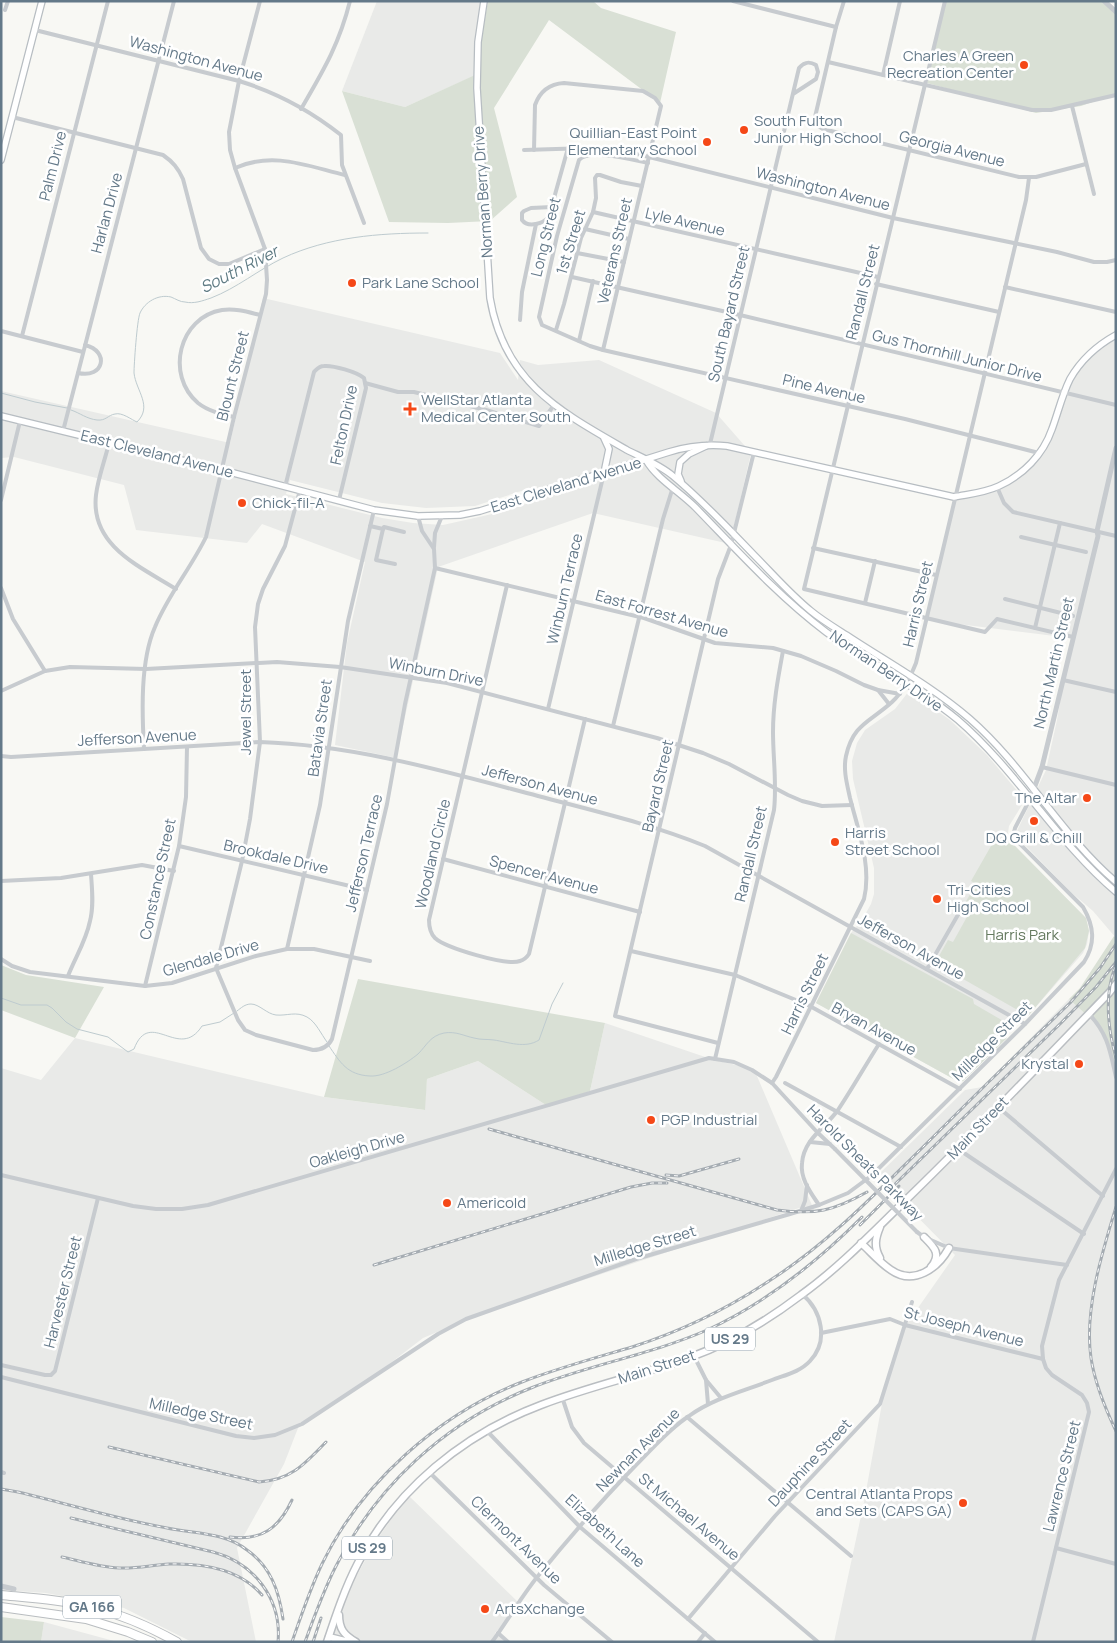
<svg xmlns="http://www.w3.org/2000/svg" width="1117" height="1643" font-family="Manrope,sans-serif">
<rect width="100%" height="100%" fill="#f8f8f4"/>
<g fill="#e9eae8" fill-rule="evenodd">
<polygon points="377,1 488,1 476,75 405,107 342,91"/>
<path d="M 263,298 L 500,353 L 518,380 L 520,360 L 538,365 L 599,360 L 716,413 L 751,453 L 730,544 L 593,513 L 438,567 L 396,758 L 335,745 L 347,643 L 365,562 L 262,524 L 247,543 L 136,530 L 124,485 L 14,457 L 1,458 L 1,391 L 230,443 ZM 290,480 L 382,503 L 426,508 L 475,506 L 537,486 L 535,501 L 501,512 L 443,525 L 413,523 L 382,518 L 286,494 Z"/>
<polygon points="1116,336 1116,938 1093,911 1072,893 1018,838 1016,833 1046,770 1057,720 1071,638 926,620 954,499 1007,482 1035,457 1053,432 1064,394 1080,363"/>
<polygon points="909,691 950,720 987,755 1025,800 1009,826 1008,833 1010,841 1086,918 1089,931 1087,944 1083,953 1028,1016 1012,1026 1006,1039 963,1081 959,1082 816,1003 851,933 862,920 871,904 874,894 874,868 853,779 852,761 857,743 865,730 895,709"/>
<polygon points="1069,999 1103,1030 1116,1074 1116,1642 834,1642 864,1502 883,1398 906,1325 955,1255 877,1176 965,1090 988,1086 1012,1057"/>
<polygon points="605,1023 714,1060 754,1069 814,1210 799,1208 473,1317 423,1338 349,1395 300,1423 284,1464 237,1548 256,1642 192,1642 124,1608 46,1593 1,1590 1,1068 41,1080 75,1038 324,1097 424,1110 427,1079 478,1061 549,1107 590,1091"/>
<polygon points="408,1495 521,1605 495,1633 505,1642 325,1642 332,1621 374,1544"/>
<polygon points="44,1622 114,1641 116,1642 41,1642"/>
</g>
<g fill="#d9e0d5">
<polygon points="488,1 593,1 601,8 676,32 660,103 549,20 494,108 517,197 490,221 448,223 389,222 342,91 405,107 475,75"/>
<polygon points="946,1 1108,1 1116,9 1116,94 1081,106 1036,113 927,83"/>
<polygon points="995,839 1003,843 1010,841 1080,912 1086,918 1089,931 1085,948 1028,1016 935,963 948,940 953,942 968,915 961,910 976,884 971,881"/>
<polygon points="851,933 973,999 974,1004 1012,1026 1006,1039 963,1081 959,1082 816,1003"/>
<polygon points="1114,936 1116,938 1116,1074 1103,1030 1069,999 1080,988"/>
<polygon points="1,965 26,975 104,987 75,1038 1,1010"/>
<polygon points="358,979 605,1023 590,1091 549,1107 478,1061 427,1079 425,1110 324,1097"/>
<polygon points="1,1617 44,1622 41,1642 1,1642"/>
</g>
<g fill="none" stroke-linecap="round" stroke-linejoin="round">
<g stroke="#becbcf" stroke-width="1">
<polyline points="1,393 35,402 67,408"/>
<path d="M 71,410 C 80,413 87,419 97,420 C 106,421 108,415 115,414 C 122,412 132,420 137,422 C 153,406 136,391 134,373 C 134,365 137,320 140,313 C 145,302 158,294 171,297 C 176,299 180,302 185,302 C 194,304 202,301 211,298 C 237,288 258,270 283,258 C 328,237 379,233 428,233"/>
<path d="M 1,998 L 21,1005 L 47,1005 L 52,1008 L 66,1022 L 77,1029 L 108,1037 L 128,1052 L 134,1049 C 150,1007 179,1062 202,1026 L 220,1022 L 234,1013"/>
<path d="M 237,1011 C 241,1008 245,1004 251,1004 C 259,1004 267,1014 276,1015 C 287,1016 296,1011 307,1017 C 316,1022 321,1034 327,1042"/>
<path d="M 329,1046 C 340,1062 347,1075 370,1076 C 385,1077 407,1063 418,1054 C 427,1045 430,1036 444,1033 C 456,1031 464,1036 474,1038 C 481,1040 487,1039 494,1040 C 508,1042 525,1049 539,1040 L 552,1004 L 563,983"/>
</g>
<g stroke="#b7bdc2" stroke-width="8">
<g id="secondary">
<path d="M 484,1 L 478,42 L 477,88 L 490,298 C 504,382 559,411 627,450 C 643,458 660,465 673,476 C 702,500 728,528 754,555 C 773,574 790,594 811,611 C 823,621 837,629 851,638 C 891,664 934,688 970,719 C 1025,767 1060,834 1116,882"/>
<polyline points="1,160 42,1"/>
<path d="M 1,416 L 222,470 L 374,510 L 418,516 L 460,515 L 480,511 L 669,452 C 689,446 706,444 727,446 L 954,497 C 969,494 984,493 999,486 C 1023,475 1043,455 1052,429 C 1058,413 1062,395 1070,379 C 1081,360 1096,346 1116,335"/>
<path d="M 646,460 C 657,479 679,491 695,507 C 737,550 777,595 826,632 C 868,663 917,686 958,720 C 1017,771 1056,841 1116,892"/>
<polyline points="604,473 609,449 604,438"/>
<polyline points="681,481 678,474 680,462 689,454 706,446"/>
</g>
</g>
<g stroke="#babec2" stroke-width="9">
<g id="primary">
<path d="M 880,1227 C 875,1239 874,1247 880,1258"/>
<path d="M 924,1237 C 934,1247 942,1254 931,1267"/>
<path d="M 861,1243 C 871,1252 880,1263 891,1270 C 914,1286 938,1268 949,1248"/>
<path d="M 339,1615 C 339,1629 344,1635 356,1642"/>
<polyline points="329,1637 349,1642"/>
<path d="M 327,1642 C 336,1615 345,1588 358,1563 C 396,1489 464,1434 541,1405 C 590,1386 642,1375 691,1357 C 730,1343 768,1320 801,1295 C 840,1267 875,1230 910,1196 C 978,1130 1043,1061 1109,993 L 1116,984"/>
</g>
</g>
<g stroke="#b9bdc0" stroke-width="10">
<g id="motorway">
<path d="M 1,1595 C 32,1598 64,1600 94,1608 C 123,1615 150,1627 177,1642"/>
<polyline points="1,1607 86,1619 128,1632 152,1642"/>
</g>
</g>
<g stroke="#c7cbcf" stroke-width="4">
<polyline points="733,1 836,27"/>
<polyline points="844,1 836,27 815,117 818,126 823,129 1019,177 1036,177 1086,164"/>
<polyline points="945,1 804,589 985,632 997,619 1073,637"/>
<polyline points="5,10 8,1"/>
<path d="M 35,30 L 239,81 C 275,92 311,111 341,135 L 342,165 L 364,223"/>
<polyline points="828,62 1032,110 1051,110 1116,95"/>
<polyline points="883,75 900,1"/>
<polyline points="1072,106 1094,194"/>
<path d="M 301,109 C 323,71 339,45 350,1"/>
<path d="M 12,117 L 163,155 C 173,162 178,168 183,179 L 201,248 L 209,259 L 219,264 L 229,264 L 265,249"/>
<polyline points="524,150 588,148 625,151 893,218 1057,252 1094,262 1107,262 1116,260"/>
<path d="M 534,150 L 535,105 C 540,91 549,84 564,83 L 643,91 L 655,98 L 661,106 L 603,350"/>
<path d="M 648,163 C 633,160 589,148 579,160 L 557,236 L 539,317 L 542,325 L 590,346 L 603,350 L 905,419 L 1039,453"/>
<path d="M 235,168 C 273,151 307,166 345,175"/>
<path d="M 552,207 L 531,208 L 524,211 L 522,213 L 522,220 C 528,228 544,224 549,216 L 568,148"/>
<polyline points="593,212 878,277"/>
<polyline points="585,229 629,239"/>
<polyline points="577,253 624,262"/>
<polyline points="572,277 740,315 1116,405"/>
<polyline points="876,284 999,312"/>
<polyline points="1005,287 1116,312"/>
<polyline points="520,320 522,292 536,224"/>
<polyline points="556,330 564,304 581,238 593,212 596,198 595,178 597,175 600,175 621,182 642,186"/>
<polyline points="1,331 83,352"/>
<polyline points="22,336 108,1"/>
<polyline points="579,341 593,281"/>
<path d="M 78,373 C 104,379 110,351 85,345"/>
<polyline points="365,383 398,392 414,392 486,410 539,426 554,405"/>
<path d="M 234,417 C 221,414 208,411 198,403 C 165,375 179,317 222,310 C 235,308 248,312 260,315"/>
<polyline points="63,431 174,1"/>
<path d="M 109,443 C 105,460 98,478 96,495 C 90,546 141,567 176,589"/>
<path d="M 710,444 L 799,68 C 804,62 809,61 816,65 L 818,72 L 816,79 L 793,94"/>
<path d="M 285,487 L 314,372 C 317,369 319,366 324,366 C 333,365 357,372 364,378 L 366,388 L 339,500"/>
<polyline points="997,487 1004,503 1013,512 1116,536"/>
<path d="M 300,490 L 285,546 L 263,589 L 258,604 L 255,627 L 260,742 L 250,819 L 242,861 L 216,968 L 238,1020 L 245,1030 L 256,1035 L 313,1050 C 322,1050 328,1047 332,1039 L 387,804 L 405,704 L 435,568 L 434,549 L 422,531 L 418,516"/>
<polyline points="1,500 20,421"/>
<polyline points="370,526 383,529 376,560 395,564"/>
<polyline points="383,529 384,527 404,532"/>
<polyline points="1021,537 1086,552"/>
<polyline points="434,547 435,533 442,516"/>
<polyline points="813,548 936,575"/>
<polyline points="435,568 644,618 715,643 773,648 801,656 836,671 864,685 878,690 889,704"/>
<path d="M 507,585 L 429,920 C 429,927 430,933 435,938 C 446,948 506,966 520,961 C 524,960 527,957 529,954 L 585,719"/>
<polyline points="1,588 13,619 45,671"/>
<polyline points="1005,599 1073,616"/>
<polyline points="865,603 875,561"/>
<polyline points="1035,628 1060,523"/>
<polyline points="1063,680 1116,692"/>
<polyline points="878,690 900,694"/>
<polyline points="1,691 45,671 70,667 146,669 277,662 340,667 447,683 657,738 703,753 729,764 788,795 802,801 822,806 852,805"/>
<polyline points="548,709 604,473"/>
<polyline points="613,726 663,519 673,487"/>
<path d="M 144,749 C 142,713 140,661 155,627 C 168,595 191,568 206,537 L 234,417 L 266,294 L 267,280 L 265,249 L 235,168 L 230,150 L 229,132 L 239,81 L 260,1"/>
<path d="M 1,756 L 11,757 L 260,742 C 355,745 447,772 538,796 C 594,811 651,824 705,846 L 1025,1024"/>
<polyline points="1042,767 1116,785"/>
<polyline points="179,846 367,890"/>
<polyline points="443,859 640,912"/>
<polyline points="1,881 61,878 142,865 174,871"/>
<polyline points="287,949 320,805 348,621 374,510"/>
<polyline points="631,951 735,975 808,1005 960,1089"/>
<polyline points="1,959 12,966 30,972 145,986 172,983 256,956 287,949 314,949 370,961"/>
<polyline points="927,969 959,913"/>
<path d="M 68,976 C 75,958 86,941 90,921 C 94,906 92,889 91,874"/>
<polyline points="145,986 179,846 186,797 187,747"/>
<path d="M 1089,1014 C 1108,1034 1110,1051 1116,1077"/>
<polyline points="718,1043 615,1016 718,579 731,545 754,452"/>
<path d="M 715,1059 L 774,810 C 777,784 773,758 773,732 C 773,704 778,678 783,651"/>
<path d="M 772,1083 L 776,1077 L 864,899 C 872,866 858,830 850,798 C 847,784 843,770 846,756 C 853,724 870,722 892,702 C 903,692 910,678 916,663 L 1026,200 L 1029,178"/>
<polyline points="785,1083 901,1147"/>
<polyline points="998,1107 1103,1196"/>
<polyline points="810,1142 830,1144"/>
<polyline points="958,1149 1084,1234"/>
<polyline points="1,1175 133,1206 156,1209 182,1209 208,1205 709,1058 734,1062 752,1070 772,1083 817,1132 835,1149"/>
<path d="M 819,1205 C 811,1193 800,1179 802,1163 C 804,1139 825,1128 838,1110 C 852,1089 865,1066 879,1044"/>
<polyline points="801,1211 805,1201 807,1185"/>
<polyline points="917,1232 924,1237 949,1248 1067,1265"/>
<polyline points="821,1333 890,1319 905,1325 1043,1359"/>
<polyline points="694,1356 706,1380 721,1398"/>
<polyline points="1,1365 45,1375 51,1375 55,1371 98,1198"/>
<path d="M 1,1377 L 236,1436 L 254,1438 L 275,1435 L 302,1424 L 438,1334 L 466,1319 L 636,1259 L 790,1214 L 819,1205 L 848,1193 L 871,1176 L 1025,1024 L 1084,962 C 1096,943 1094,926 1083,907 L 1013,837 L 1015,828 L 1030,799"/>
<polyline points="706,1380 708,1404"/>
<polyline points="562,1397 572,1427 584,1443 818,1642"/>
<polyline points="687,1417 851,1556"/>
<polyline points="486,1430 580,1527 715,1642"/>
<polyline points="1,1472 4,1473"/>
<polyline points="429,1472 544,1585 612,1642"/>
<polyline points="1056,1548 1116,1564"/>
<polyline points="688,1619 775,1516 880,1404 912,1302"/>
<polyline points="498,1633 508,1642"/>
<path d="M 492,1642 C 508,1620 521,1597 538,1576 C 569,1538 602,1500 636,1465 C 653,1448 669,1429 689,1416 C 714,1398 744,1391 772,1380 C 785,1375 800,1372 810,1361 C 829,1341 822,1311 802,1294"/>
<polyline points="698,1642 705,1633"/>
<polyline points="1033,1642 1089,1412 1087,1403 1082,1395 1052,1375 1046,1368 1043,1359 1042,1346 1059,1280 1116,1169"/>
</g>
<g stroke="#c7cbcf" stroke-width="5">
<polyline points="1104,1 1116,12"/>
<polyline points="1030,799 1042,767 1098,536 1097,531 1116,448"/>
<polyline points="1,1586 14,1589"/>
</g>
<use href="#secondary" stroke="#fff" stroke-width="5.5"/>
<use href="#primary" stroke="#fff" stroke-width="6"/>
<use href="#motorway" stroke="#fff" stroke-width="8"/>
<g stroke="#a5acb2" stroke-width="3">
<g id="rail">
<path d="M 1115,967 C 1104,996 1108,1029 1116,1058"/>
<path d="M 489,1129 L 777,1210 C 816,1215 833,1211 867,1192"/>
<polyline points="666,1175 679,1176 739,1159"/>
<polyline points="890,1189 1061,1023 1096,987 1116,962"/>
<path d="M 1116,1207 C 1102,1253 1084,1310 1091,1358 C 1095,1384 1105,1408 1116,1431"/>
<polyline points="860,1225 899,1186"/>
<polyline points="374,1265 631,1187 652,1183 667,1183"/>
<path d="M 109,1447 L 259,1482 C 291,1480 305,1464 326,1442"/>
<path d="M 1,1489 L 18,1492 C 68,1504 117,1519 167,1528 C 195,1534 224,1532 247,1550 C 271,1567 279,1591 283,1619"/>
<path d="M 71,1518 L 213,1552 C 254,1563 282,1599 278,1642"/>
<path d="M 230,1537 C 262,1541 279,1528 292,1500"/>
<path d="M 62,1557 C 80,1561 99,1567 119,1568 C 136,1569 152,1565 169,1564 C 202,1563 240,1569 262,1595"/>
<path d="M 292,1642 C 301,1616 310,1589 322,1564 C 361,1483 439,1414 522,1382 C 558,1368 595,1358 632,1347 C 682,1331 729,1308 772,1279 C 828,1243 874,1195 921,1149 C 970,1100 1020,1051 1070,1003 L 1100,968 L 1116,944"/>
<path d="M 305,1642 C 314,1617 323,1592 335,1568 C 376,1486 445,1422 531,1388 C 588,1365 650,1355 707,1330 C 766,1303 816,1263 862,1217"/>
<polyline points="313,1642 321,1618"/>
</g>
</g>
<use href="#rail" stroke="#fff" stroke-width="1" stroke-dasharray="4" stroke-linecap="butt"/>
<polyline stroke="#c7cbcf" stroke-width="4" points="835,1149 917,1232"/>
</g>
<g fill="#f54817" stroke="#fff" stroke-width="2">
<circle cx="1024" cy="65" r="5"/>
<circle cx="744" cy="130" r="5"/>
<circle cx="707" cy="142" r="5"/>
<circle cx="352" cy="283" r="5"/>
<path d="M407.5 401.5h5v5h5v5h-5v5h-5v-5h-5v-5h5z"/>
<circle cx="242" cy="503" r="5"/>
<circle cx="1087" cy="798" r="5"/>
<circle cx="1034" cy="821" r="5"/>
<circle cx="835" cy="842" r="5"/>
<circle cx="937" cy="899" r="5"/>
<circle cx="1079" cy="1064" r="5"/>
<circle cx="651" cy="1120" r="5"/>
<circle cx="447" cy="1203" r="5"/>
<circle cx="963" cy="1503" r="5"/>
<circle cx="485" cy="1609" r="5"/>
</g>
<g text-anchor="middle" stroke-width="5" stroke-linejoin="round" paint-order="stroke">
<g fill="#fff" stroke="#92a1ac" stroke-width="1">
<rect x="705" y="1327.5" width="50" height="23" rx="4"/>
<rect x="342" y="1536.5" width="50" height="23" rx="4"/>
<rect x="63" y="1595.5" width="58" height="23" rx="4"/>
</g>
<g font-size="14" font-weight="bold" fill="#647989">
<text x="730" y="1344">US 29</text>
<text x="367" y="1553">US 29</text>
<text x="92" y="1612">GA 166</text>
</g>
<g font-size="15" fill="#647989" stroke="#fff" text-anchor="start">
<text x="1014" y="61" text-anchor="end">Charles A Green<tspan x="1014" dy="17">Recreation Center</tspan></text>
<text x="754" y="126">South Fulton<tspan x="754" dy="17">Junior High School</tspan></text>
<text x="697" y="138" text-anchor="end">Quillian-East Point<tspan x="697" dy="17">Elementary School</tspan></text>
<text x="362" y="288">Park Lane School</text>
<text x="421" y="405">WellStar Atlanta<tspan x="421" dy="17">Medical Center South</tspan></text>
<text x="252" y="508">Chick-fil-A</text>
<text x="1077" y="803" text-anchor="end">The Altar</text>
<text x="845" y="838">Harris<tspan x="845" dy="17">Street School</tspan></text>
<text x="1034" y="843" text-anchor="middle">DQ Grill &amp; Chill</text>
<text x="947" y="895">Tri-Cities<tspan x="947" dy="17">High School</tspan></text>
<text x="1069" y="1069" text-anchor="end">Krystal</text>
<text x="661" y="1125">PGP Industrial</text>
<text x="457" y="1208">Americold</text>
<text x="953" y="1499" text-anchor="end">Central Atlanta Props<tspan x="953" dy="17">and Sets (CAPS GA)</tspan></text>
<text x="495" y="1614">ArtsXchange</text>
</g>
<g font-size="15" fill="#647989" stroke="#fff">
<text transform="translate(196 59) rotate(15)" y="5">Washington Avenue</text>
<text transform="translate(952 149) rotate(14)" y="5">Georgia Avenue</text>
<text transform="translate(53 166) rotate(-76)" y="5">Palm Drive</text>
<text transform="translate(823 189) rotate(14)" y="5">Washington Avenue</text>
<text transform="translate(483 192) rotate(-94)" y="5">Norman Berry Drive</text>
<text transform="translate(107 213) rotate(-75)" y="5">Harlan Drive</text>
<text transform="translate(685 222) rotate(13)" y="5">Lyle Avenue</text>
<text transform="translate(546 237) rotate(-76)" y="5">Long Street</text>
<text transform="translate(571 242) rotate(-73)" y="5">1st Street</text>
<text transform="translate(615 251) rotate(-77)" y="5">Veterans Street</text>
<text transform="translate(863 292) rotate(-76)" y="5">Randall Street</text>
<text transform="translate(729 314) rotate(-77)" y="5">South Bayard Street</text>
<text transform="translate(957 356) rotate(14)" y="5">Gus Thornhill Junior Drive</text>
<text transform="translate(233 376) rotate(-76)" y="5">Blount Street</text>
<text transform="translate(824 389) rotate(13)" y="5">Pine Avenue</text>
<text transform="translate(344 425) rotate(-78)" y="5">Felton Drive</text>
<text transform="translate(157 454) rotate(14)" y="5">East Cleveland Avenue</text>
<text transform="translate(566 485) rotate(-17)" y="5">East Cleveland Avenue</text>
<text transform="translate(565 589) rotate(-77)" y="5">Winburn Terrace</text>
<text transform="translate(918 604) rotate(-77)" y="5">Harris Street</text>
<text transform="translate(662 614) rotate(16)" y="5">East Forrest Avenue</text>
<text transform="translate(1054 663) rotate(-77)" y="5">North Martin Street</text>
<text transform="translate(886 671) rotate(34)" y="5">Norman Berry Drive</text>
<text transform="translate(436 672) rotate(11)" y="5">Winburn Drive</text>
<text transform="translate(246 712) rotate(-90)" y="5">Jewel Street</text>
<text transform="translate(320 728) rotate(-82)" y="5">Batavia Street</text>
<text transform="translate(137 738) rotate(-3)" y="5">Jefferson Avenue</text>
<text transform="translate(540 785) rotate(15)" y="5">Jefferson Avenue</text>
<text transform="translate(658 786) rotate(-77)" y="5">Bayard Street</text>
<text transform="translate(364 853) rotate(-77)" y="5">Jefferson Terrace</text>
<text transform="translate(433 854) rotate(-77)" y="5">Woodland Circle</text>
<text transform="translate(751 854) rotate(-77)" y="5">Randall Street</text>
<text transform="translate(276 857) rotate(13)" y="5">Brookdale Drive</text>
<text transform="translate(544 875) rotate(15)" y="5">Spencer Avenue</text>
<text transform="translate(158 879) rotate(-78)" y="5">Constance Street</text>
<text transform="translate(911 947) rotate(29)" y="5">Jefferson Avenue</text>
<text transform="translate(211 958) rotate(-16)" y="5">Glendale Drive</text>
<text transform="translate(805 994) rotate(-64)" y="5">Harris Street</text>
<text transform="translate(874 1029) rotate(29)" y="5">Bryan Avenue</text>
<text transform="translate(992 1041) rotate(-45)" y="5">Milledge Street</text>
<text transform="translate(978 1128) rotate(-46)" y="5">Main Street</text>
<text transform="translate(357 1150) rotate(-16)" y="5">Oakleigh Drive</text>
<text transform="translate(865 1163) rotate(45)" y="5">Harold Sheats Parkway</text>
<text transform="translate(645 1246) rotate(-17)" y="5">Milledge Street</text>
<text transform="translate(63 1292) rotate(-76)" y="5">Harvester Street</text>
<text transform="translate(964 1327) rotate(14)" y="5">St Joseph Avenue</text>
<text transform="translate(657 1367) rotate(-18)" y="5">Main Street</text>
<text transform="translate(201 1414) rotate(12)" y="5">Milledge Street</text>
<text transform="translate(638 1450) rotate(-45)" y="5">Newnan Avenue</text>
<text transform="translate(810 1463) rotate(-47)" y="5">Dauphine Street</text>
<text transform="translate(1062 1476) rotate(-76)" y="5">Lawrence Street</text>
<text transform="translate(689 1517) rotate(40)" y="5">St Michael Avenue</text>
<text transform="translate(605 1531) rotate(42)" y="5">Elizabeth Lane</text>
<text transform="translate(516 1540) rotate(44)" y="5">Clermont Avenue</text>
</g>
<g font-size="15" fill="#657a5f" stroke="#fff">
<text x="1022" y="940">Harris Park</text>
</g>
<g font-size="16" font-style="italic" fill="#5f7b84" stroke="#fff">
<text transform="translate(239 269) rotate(-27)" y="6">South River</text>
</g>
</g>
<rect width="1117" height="1643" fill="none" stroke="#647989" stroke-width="5"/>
</svg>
